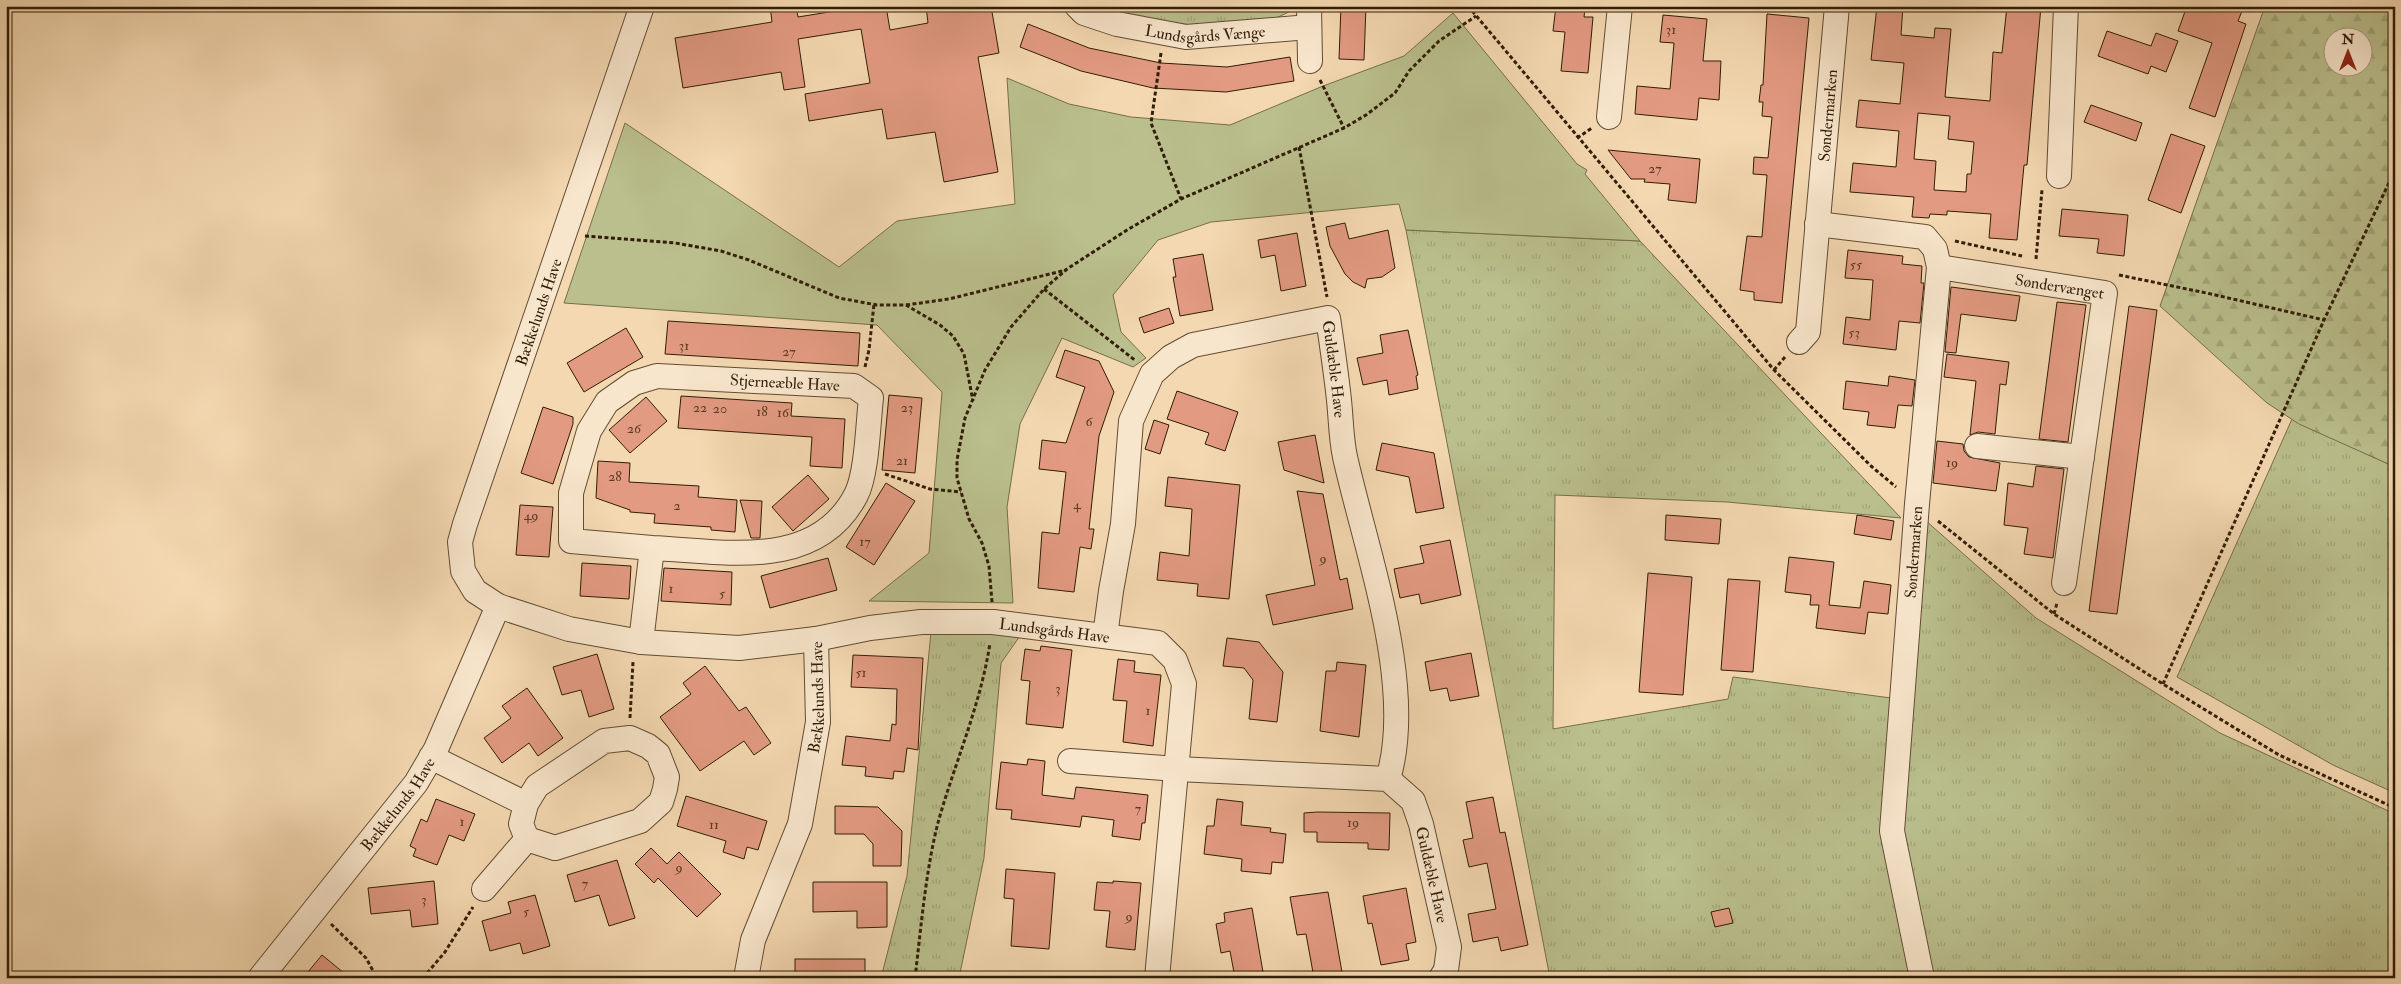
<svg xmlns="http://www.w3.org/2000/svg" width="2401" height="984" font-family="'IM FELL Double Pica',serif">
<defs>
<pattern id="grass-tufts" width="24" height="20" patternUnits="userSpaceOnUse" patternTransform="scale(1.25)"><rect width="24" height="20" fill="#babf8d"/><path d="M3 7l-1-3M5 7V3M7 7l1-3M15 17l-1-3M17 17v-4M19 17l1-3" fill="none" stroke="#a0a478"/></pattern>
<pattern id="forest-firs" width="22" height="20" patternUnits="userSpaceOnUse" patternTransform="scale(1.25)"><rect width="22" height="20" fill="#babf8d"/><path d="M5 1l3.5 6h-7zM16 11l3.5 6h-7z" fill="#a0a478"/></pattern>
</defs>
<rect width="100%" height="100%" fill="#f4d8b1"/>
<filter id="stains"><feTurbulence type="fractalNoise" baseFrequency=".004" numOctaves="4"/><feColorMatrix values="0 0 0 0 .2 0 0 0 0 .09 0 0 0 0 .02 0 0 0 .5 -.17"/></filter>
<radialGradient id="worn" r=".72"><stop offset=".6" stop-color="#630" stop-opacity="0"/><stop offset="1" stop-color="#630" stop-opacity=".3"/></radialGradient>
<g fill="url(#grass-tufts)" stroke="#766e4a">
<polygon points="1096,6 1294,6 1295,9 1272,20 1191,25 1106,14"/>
<polygon points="1406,230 1640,241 1901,518 1727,502 1555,495 1553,729 1728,699 1733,677 1891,698 1911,978 1550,978"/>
<polygon points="2292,419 2395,467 2395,793 2333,765 2177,677"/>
<polygon points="1925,520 2036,618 2220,733 2395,814 2395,978 1931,978 1897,827"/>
<polygon points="932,622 1027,626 1001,663 984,858 959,978 881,978 907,876"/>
</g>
<path fill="url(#forest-firs)" stroke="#766e4a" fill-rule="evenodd" d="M 2265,6 L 2395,6 L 2395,467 L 2299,424 L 2267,403 L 2160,306 ZM 2334,38 L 2364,38 L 2364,68 L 2334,68 Z"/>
<polygon fill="#babf8d" stroke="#766e4a" points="1453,13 1577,164 1587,170 1585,174 1640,241 1406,230 1399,204 1211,222 1158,240 1113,295 1121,332 1146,358 1133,367 1062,338 1020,424 1007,507 1013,603 869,601 929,553 942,392 877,325 564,303 625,123 839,267 897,221 1015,204 1007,78 1069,104 1131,117 1230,125 1323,86 1404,56"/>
<g fill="#e29a82" stroke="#311d07" fill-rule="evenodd">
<polygon points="770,6 796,6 798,17 866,6 886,6 890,30 928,23 926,6 991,6 999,53 978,57 998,172 944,182 935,132 887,139 882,109 809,121 805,94 870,83 861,29 798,39 805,87 784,90 781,72 683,88 675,38 772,22"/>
<polygon points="1341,6 1366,6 1364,60 1339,59"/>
<polygon points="1556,6 1580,6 1585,8 1584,17 1593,17 1588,73 1561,71 1565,32 1553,31"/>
<path d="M 1877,6 L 1903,6 L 1901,35 L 1934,38 L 1935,28 L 1951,29 L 1945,97 L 1990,101 L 1993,52 L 2002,53 L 2007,6 L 2041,6 L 2027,165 L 2024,165 L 2017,240 L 1989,238 L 1991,214 L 1947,211 L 1947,215 L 1930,214 L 1929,218 L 1912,217 L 1914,197 L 1850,192 L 1853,163 L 1896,167 L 1899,131 L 1856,127 L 1859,100 L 1900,104 L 1904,63 L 1871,60 ZM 1918,113 L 1950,116 L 1948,139 L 1974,142 L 1971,174 L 1967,174 L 1966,192 L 1934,190 L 1936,161 L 1914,159 Z"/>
<polygon points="2187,6 2244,6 2238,21 2246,24 2215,117 2189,108 2212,43 2178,31"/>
<polygon points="1767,14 1809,18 1782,303 1754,300 1754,292 1740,290 1747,236 1762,237 1767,175 1753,174 1754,157 1768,158 1772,117 1762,116 1763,102 1759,102 1761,85 1763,85"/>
<polygon points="1663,15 1707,19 1703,61 1721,61 1719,100 1699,98 1697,120 1635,114 1637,86 1670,89 1674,43 1660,42"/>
<polygon points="1028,24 1089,48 1161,63 1227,67 1290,57 1294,81 1226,92 1153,88 1081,71 1020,47"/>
<polygon points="2107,31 2151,46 2156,33 2178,41 2166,72 2151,66 2148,74 2098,56"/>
<polygon points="2091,105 2142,123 2136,141 2084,122"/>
<polygon points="2171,134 2205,146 2181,213 2148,200"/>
<polygon points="1608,150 1700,159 1696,203 1668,200 1670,184 1644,182 1645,179 1631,179"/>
<polygon points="2062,209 2128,215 2124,256 2097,253 2099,239 2059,236"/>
<polygon points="1345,223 1349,239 1388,230 1395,268 1382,277 1367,279 1365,288 1353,282 1345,274 1330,246 1326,227"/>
<polygon points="1297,233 1306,286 1281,291 1275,255 1261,258 1258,240"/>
<polygon points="1848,250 1903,256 1902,264 1922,266 1921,283 1924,283 1920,323 1899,321 1896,350 1843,344 1846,317 1870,320 1873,280 1845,278"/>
<polygon points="1203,254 1213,310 1180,316 1173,277 1176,277 1173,259"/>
<polygon points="1951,287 2020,296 2016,321 1961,314 1956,353 1945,352"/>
<polygon points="2057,302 2086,305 2068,442 2039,439"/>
<polygon points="2129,306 2157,310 2117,614 2089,611"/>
<polygon points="1169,308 1174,323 1144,333 1139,318"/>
<polygon points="668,321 860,333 858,366 665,354"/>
<polygon points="626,328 643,357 584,392 567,363"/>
<polygon points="1408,330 1418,375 1416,376 1418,389 1389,395 1387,380 1363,385 1357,358 1383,353 1380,335"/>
<polygon points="1065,350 1099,361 1114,392 1099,436 1089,529 1094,529 1091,549 1080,547 1074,592 1038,588 1042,532 1059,534 1066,472 1039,469 1042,440 1066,443 1085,387 1056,377"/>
<polygon points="1947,354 2009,362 2006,385 2000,384 1995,434 1978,432 1970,435 1976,381 1944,377"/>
<polygon points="1889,376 1915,380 1912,406 1898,405 1895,428 1867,425 1869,412 1843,409 1846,381 1888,386"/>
<polygon points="1177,391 1238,412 1225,451 1205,444 1209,433 1167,419"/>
<polygon points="889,395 922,398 915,473 882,470"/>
<polygon points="681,396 792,403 791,416 845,419 842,468 810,466 812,437 678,428"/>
<polygon points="646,397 667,421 630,453 609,430"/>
<polygon points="543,407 573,417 573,424 553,484 521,473"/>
<polygon points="1154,420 1169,425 1160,454 1145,449"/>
<polygon points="1315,435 1324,483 1284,470 1278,442"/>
<polygon points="1937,441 1963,444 1964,451 1969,457 2000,463 1996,491 1933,483"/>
<polygon points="1382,443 1434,453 1444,508 1416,513 1409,477 1376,470"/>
<polygon points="598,461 630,463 629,482 699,486 698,497 737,500 735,532 711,530 711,527 654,523 655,514 630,512 630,510 596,498"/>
<polygon points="2036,466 2064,469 2053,558 2024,554 2028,528 2004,525 2008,483 2033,487"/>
<polygon points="808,475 829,499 793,531 772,507"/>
<polygon points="1168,477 1240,485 1229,599 1197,596 1198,584 1157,580 1160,552 1189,556 1192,509 1165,506"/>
<polygon points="886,483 915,501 874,565 846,547"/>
<polygon points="1297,491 1323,494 1340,580 1347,578 1353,609 1273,625 1266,595 1315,585"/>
<polygon points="740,500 762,501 760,538 751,538"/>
<polygon points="520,505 553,507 549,557 516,555"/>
<polygon points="1666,515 1721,519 1719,544 1665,540"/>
<polygon points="1857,515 1894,521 1891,540 1854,534"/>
<polygon points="1450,540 1461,595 1421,604 1419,594 1400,598 1394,569 1424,563 1420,546"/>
<polygon points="1789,557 1834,562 1829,605 1860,608 1864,581 1891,585 1888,614 1868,612 1865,634 1816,628 1819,605 1810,605 1811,595 1785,592"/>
<polygon points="828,558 837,590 770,608 761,576"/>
<polygon points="582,563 631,566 629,599 580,596"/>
<polygon points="664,568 732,572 731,605 661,601"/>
<polygon points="1648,573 1692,577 1683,695 1639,692"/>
<polygon points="1728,579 1760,581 1753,672 1721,670"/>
<polygon points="1227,638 1259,642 1283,672 1277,722 1249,719 1253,680 1244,668 1223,666"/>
<polygon points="1041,646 1072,650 1063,728 1026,724 1030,681 1021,680 1025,649 1040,651"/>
<polygon points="1471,653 1479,696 1450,701 1447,688 1430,691 1425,662"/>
<polygon points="597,654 614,709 589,717 581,690 562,695 553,667"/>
<polygon points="853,655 923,658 918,750 907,748 904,772 894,771 893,779 865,776 866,767 842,765 846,736 890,741 892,724 896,725 897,689 851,687"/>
<polygon points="1118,659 1135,661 1134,672 1161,675 1153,746 1123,742 1127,701 1113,700"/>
<polygon points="1337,662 1366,665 1359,737 1320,731 1326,671 1336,671"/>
<polygon points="705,666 739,711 746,707 771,743 754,755 744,741 700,771 660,717 691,694 683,683"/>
<polygon points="527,688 563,738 538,756 529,743 502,763 484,738 511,718 502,706"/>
<polygon points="1028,759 1045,761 1042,795 1074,799 1076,787 1148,795 1145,823 1142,823 1140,840 1112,836 1114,820 1082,816 1080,827 1011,819 1012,810 996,809 1001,762 1027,765"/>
<polygon points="686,796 767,821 758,850 747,847 744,859 723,852 726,841 677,826"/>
<polygon points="1493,797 1500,833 1505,832 1528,945 1501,951 1498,937 1473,942 1468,914 1496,909 1487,863 1469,867 1463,840 1473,838 1466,802"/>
<polygon points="436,799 475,814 464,841 449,835 437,865 413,856 416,849 410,846 421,819 427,822"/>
<polygon points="1217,799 1243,802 1241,825 1271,828 1270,832 1286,834 1283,863 1272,862 1271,874 1241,871 1242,859 1204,854 1207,826 1214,826"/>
<polygon points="835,806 878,807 902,831 901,866 873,866 873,844 864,834 835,834"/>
<polygon points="1317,812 1390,813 1389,850 1368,849 1368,843 1317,842 1317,832 1304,832 1304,813"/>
<polygon points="651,848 667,864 679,852 721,894 697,917 658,878 654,883 635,864"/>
<polygon points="617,860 635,918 609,926 599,895 575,902 567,875"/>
<polygon points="1006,869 1055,873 1049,949 1011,946 1014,899 1004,898"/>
<polygon points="434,881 438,924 412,927 410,910 371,914 368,888"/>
<polygon points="1113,881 1141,883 1135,950 1106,947 1110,911 1094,910 1097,882 1113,883"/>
<polygon points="813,882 887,882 887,927 857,928 857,911 813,912"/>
<polygon points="1406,888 1416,942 1406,944 1409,960 1381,965 1372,923 1368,924 1363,896"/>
<polygon points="1328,892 1343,978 1314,978 1306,934 1297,935 1290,897"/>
<polygon points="535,895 550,946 523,954 520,943 490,951 482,921 511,913 508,902"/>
<polygon points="1252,908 1264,978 1235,978 1230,951 1221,953 1216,924 1225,922 1224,913"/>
<polygon points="1729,908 1733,923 1715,927 1711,912"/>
<polygon points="322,955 350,978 303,978"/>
<rect x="795" y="959" width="70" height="19"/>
</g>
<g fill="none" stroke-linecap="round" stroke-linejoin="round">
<g stroke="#624c32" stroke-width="26">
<g id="minor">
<path id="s1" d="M 642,6 L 465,524 L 460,542 L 463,571 L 475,591 L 498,606 L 569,629 L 641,642 L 739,648 L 816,639 L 870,628 L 921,622 L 993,622 L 1158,643 L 1175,660 L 1184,684 L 1157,978"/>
<path id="s2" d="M 1077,6 L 1084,13 L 1117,24 L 1186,37 L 1309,27"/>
<polyline points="1309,6 1310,61"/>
<polyline points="1609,117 1620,6"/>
<polyline points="2059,176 2066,6"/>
<polyline points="1817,224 1925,237 1935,249 1939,267 1917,504 1892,831 1922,978"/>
<path id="s3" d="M 1939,267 L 2105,293 L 2064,583"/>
<path id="s4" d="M 1799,342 L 1808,332 L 1837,6"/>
<polyline points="1977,446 2082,457"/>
<path id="s5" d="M 1105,636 L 1111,591 L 1123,524 L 1131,421 L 1152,374 L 1171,357 L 1193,345 L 1328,318 C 1332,345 1336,372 1339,400 C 1341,419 1341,438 1345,457 C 1366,551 1416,686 1388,779"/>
<path d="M 641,642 L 652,548 C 723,551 816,572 856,495 C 867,474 868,424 871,398 L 854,386 L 657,376 L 634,383 L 607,402 L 589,431 L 571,493 L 571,541 L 652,548"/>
<polyline points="431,757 526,804"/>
<path id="s6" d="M 1070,761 L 1177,769 L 1388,779 L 1413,801 L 1421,824 L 1449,947 L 1446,970 L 1441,978"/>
<polyline points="484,889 527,839 555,848 640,821 661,802 665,789 667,777 658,754 648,746 630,738 604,741 537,786 526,804 521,824 527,839"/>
<path id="s7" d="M 260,978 L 416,783 L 436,749 L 498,606"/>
<path id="s8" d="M 746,978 L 753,940 L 800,824 L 818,722 L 816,639"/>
</g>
</g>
<g stroke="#311d07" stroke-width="3" stroke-dasharray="4 2.5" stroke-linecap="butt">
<polyline points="1468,6 1774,370 1871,466 1896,487"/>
<polyline points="1161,53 1151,123 1181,199"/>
<polyline points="1320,80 1344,128"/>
<polyline points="1577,138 1592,128"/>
<polyline points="1299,147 1327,297"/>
<polyline points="585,236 675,243 721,251 749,260 839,298 877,305 906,305 940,325 953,336 964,354 973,401"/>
<polyline points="1955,241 2022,256"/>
<polyline points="2036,259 2042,190"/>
<polyline points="2119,275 2211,294 2324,320"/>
<polyline points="1044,289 1136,361"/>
<polyline points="906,305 949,299 1066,270"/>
<polyline points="865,367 869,350 874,304"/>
<polyline points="1774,370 1785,357"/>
<polyline points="885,474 930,489 961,492"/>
<polyline points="1938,521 2054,614 2163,684 2279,755 2395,808"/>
<polyline points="992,602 989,566 982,543 969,519 957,478 957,460 965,418 985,370 1011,327 1044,289 1067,269 1127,230 1181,199 1344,128 1366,115 1395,93 1409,71 1439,41 1476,16"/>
<polyline points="2054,614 2057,603"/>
<polyline points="2163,684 2324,320 2395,170"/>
<polyline points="630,718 633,662"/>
<polyline points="331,924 366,958 377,978"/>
<polyline points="423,978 445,952 473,907"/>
<path d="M 915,978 C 921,928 926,867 939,819 C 956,760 981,703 990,643"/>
</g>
<use href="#minor" stroke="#f8e6cc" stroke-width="24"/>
</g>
<g text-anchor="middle" stroke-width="4" stroke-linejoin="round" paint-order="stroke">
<g font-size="14" fill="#5d3c26">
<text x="1671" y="34">31</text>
<text x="1655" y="173">27</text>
<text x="1856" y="269">55</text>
<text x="1854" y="337">53</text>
<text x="684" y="350">31</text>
<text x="789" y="356">27</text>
<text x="700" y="412">22</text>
<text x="907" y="412">23</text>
<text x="720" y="413">20</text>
<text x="762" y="416">18</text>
<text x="783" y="417">16</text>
<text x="1089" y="426">6</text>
<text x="634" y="433">26</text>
<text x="902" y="465">21</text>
<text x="1952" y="467">19</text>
<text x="615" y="481">28</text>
<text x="1077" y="509">4</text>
<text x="677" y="510">2</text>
<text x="531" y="520">49</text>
<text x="865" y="546">17</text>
<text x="1323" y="563">9</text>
<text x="671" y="593">1</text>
<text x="722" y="598">5</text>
<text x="861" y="677">51</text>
<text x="1058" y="693">3</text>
<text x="1148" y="715">1</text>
<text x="1138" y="813">7</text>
<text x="462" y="826">1</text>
<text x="1353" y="827">19</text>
<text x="714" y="829">11</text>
<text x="679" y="872">9</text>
<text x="585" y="888">7</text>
<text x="424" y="904">3</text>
<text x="526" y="916">5</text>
<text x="1129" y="921">9</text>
</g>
<g font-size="16" fill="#311d07" stroke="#f8e6cc">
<text dy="6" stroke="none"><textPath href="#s2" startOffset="134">Lundsgårds Vænge</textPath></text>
<text dy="6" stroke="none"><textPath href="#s4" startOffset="231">Søndermarken</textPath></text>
<text dy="6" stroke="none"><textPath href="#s3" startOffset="122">Søndervænget</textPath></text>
<text transform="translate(538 312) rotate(-71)" y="6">Bækkelunds Have</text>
<text dy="6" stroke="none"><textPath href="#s5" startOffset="508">Guldæble Have</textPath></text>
<text transform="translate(785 382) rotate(3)" y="6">Stjerneæble Have</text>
<text transform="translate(1913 552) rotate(-86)" y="6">Søndermarken</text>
<text dy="6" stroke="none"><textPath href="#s1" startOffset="1210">Lundsgårds Have</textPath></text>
<text dy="6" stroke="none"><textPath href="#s8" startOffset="292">Bækkelunds Have</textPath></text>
<text dy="6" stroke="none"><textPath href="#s7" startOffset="222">Bækkelunds Have</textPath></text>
<text dy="6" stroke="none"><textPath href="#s6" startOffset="428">Guldæble Have</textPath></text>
</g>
</g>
<rect width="2401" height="984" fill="none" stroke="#f4d8b1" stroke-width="25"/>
<rect x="8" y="8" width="2386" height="969" fill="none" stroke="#311d07" stroke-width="2.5"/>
<rect x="12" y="12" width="2376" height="959" fill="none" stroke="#311d07"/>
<g transform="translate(2348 52)"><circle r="24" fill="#f8e6cc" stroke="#a8967d"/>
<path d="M0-4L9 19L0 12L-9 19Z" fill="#8f2418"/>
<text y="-8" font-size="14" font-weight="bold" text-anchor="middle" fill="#311d07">N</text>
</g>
<rect width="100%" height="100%" filter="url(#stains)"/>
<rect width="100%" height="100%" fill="url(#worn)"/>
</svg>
